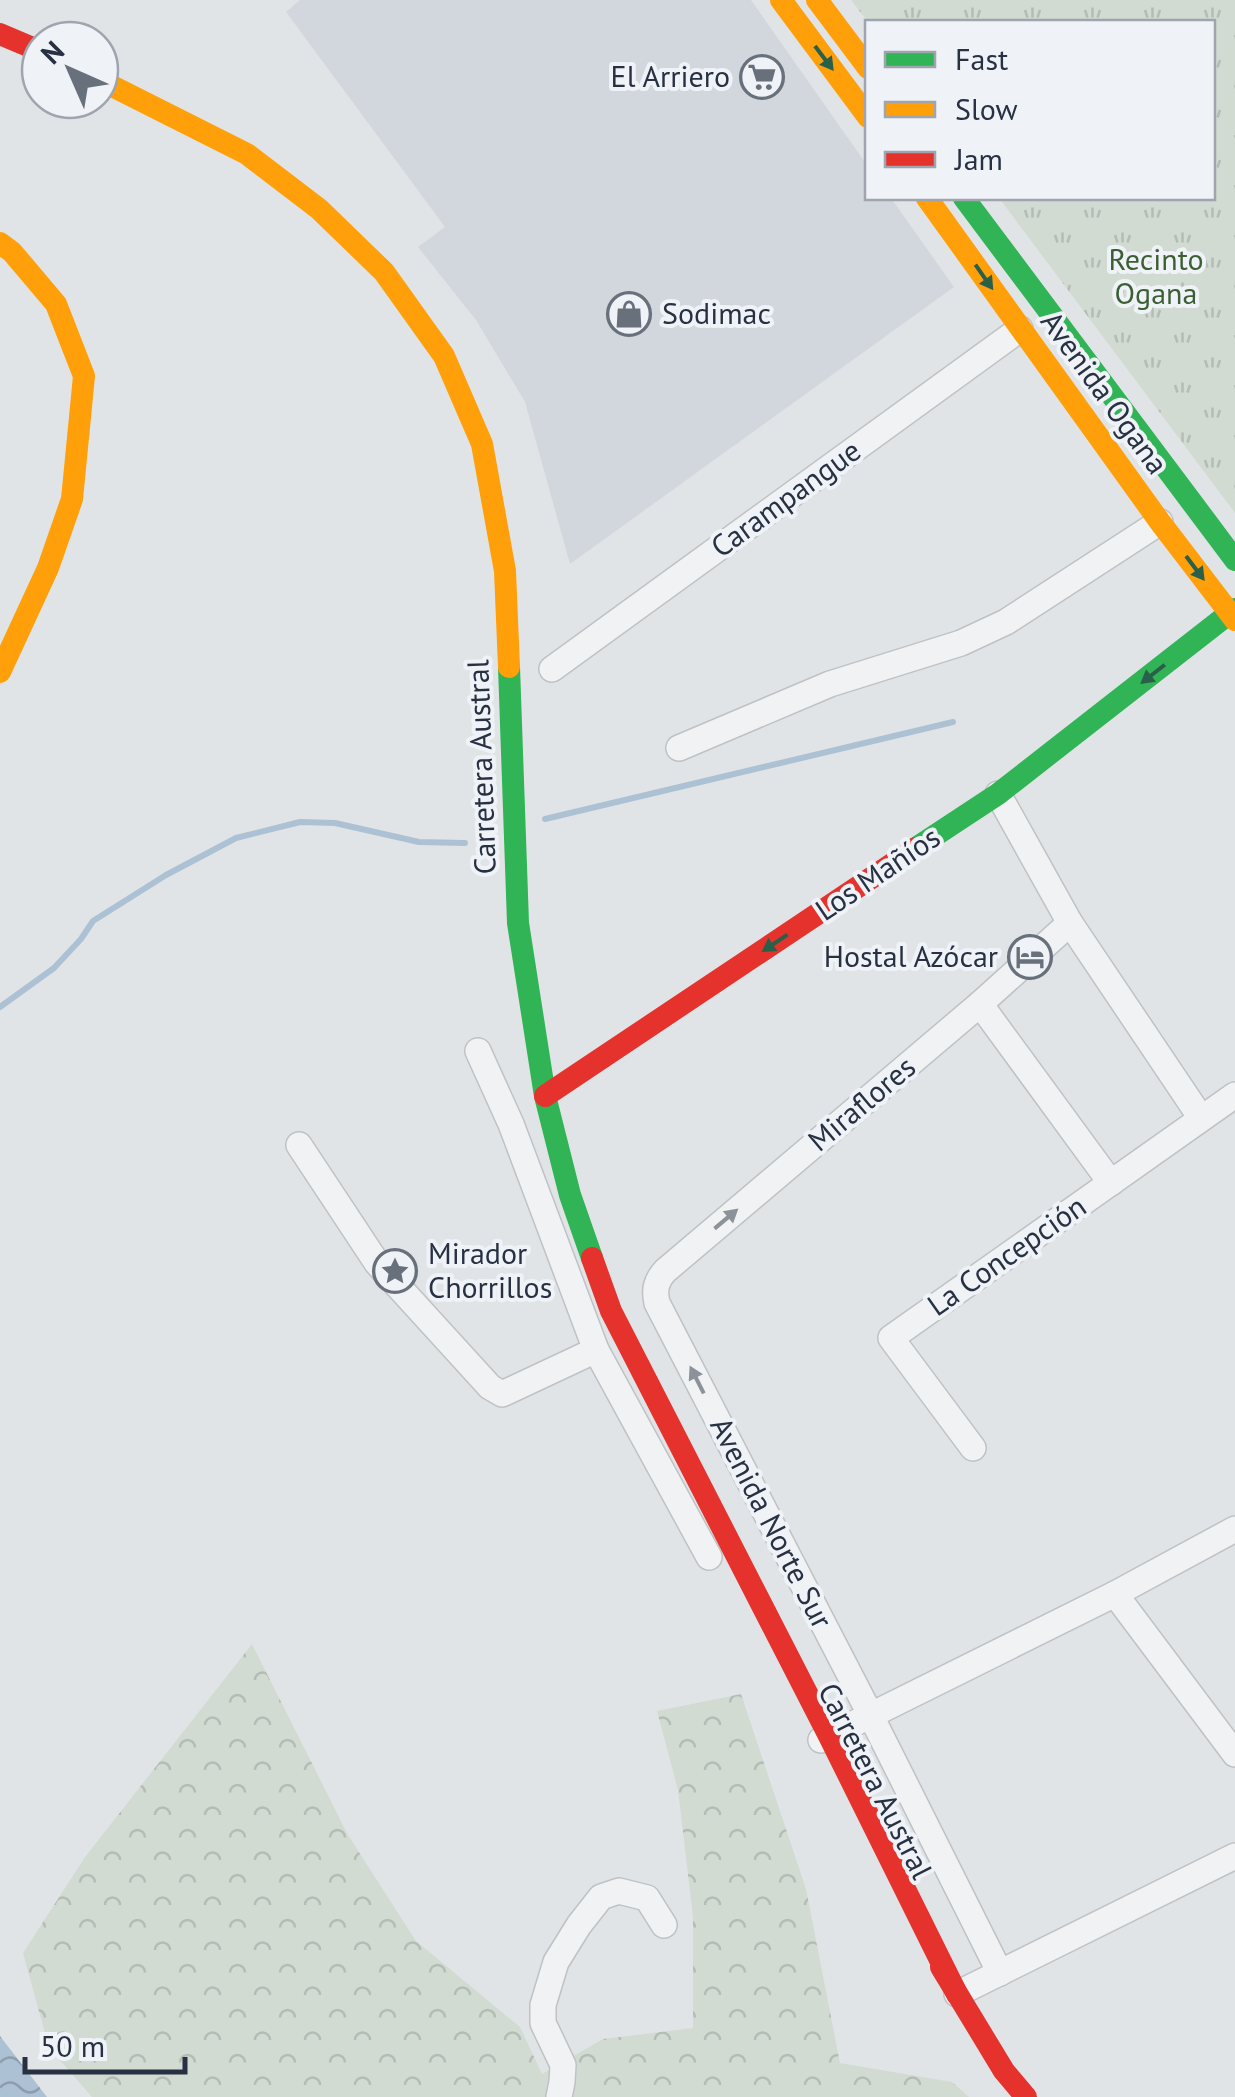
<svg xmlns="http://www.w3.org/2000/svg" width="1235" height="2097" font-family="'PT Sans',sans-serif">
<defs>
<pattern id="forest-crowns" width="20" height="18" patternUnits="userSpaceOnUse" patternTransform="scale(2.5)"><rect width="20" height="18" fill="#d2dbd2"/><path d="M2 6a3 3 0 1 1 6 0M12 15a3 3 0 1 1 6 0" fill="none" stroke="#b4bcb6"/></pattern>
<pattern id="park-tufts" width="24" height="20" patternUnits="userSpaceOnUse" patternTransform="scale(2.5)"><rect width="24" height="20" fill="#d2dbd2"/><path d="M3 7l-1-3M5 7V3M7 7l1-3M15 17l-1-3M17 17v-4M19 17l1-3" fill="none" stroke="#b4bcb6"/></pattern>
<pattern id="water-waves" width="16" height="10" patternUnits="userSpaceOnUse" patternTransform="scale(2.5)"><rect width="16" height="10" fill="#adc1d4"/><path d="M0 5q4-4 8 0t8 0" fill="none" stroke="#8d9dae"/></pattern>
</defs>
<rect width="100%" height="100%" fill="#e1e4e7"/>
<polygon fill="#d2d7de" points="300,0 751,0 867,165 868,198 891,198 954,287 570,564 525,402 476,320 418,247 445,227 286,12"/>
<polygon fill="url(#forest-crowns)" points="252,1644 348,1835 416,1941 520,2027 542,2074 603,2039 693,2028 693,1917 678,1790 657,1711 741,1694 806,1889 840,2063 952,2082 969,2097 92,2097 49,2048 23,1953 85,1857"/>
<polygon fill="url(#park-tufts)" points="851,0 1235,0 1235,513 999,198 1212,198 1212,22 868,22"/>
<polygon fill="url(#water-waves)" points="0,2036 47,2097 0,2097"/>
<g fill="none" stroke-linecap="round" stroke-linejoin="round">
<g stroke="#adc1d4" stroke-width="6">
<polyline points="545,819 953,722"/>
<polyline points="0,1007 54,968 81,939 93,921 166,875 236,838 300,822 335,823 419,842 465,843"/>
</g>
<g stroke="#bfc2c5" stroke-width="28">
<g id="street">
<polyline points="552,669 1020,329"/>
<polyline points="679,748 830,684 961,643 1006,622 1160,522"/>
<polyline points="998,794 1070,923 1201,1118"/>
<polyline points="980,1004 1111,1183"/>
<polyline points="478,1051 511,1124 596,1350 709,1557"/>
<polyline points="299,1145 377,1263 490,1387 502,1394 596,1350"/>
<polyline points="973,1448 891,1338 1235,1095"/>
<polyline points="1115,1594 1235,1754"/>
<polyline points="821,1740 1115,1594 1235,1529"/>
<path d="M 1000,1973 L 871,1716 L 657,1303 C 654,1290 656,1281 665,1271 L 980,1004 L 1070,923"/>
<polyline points="957,1994 1235,1856"/>
<polyline points="559,2097 562,2082 563,2065 543,2023 543,2005 556,1962 579,1925 601,1897 619,1891 647,1898 664,1925"/>
</g>
</g>
<use href="#street" stroke="#f1f2f3" stroke-width="25"/>
<g stroke="#30b455" stroke-width="22">
<polyline points="964,198 1235,560"/>
<polyline points="509,667 518,923 545,1096 570,1195 592,1258"/>
<polyline points="916,848 998,794 1235,609"/>
</g>
<g stroke="#ff9f0a" stroke-width="22">
<polyline points="781,0 868,117"/>
<polyline points="817,0 868,68"/>
<polyline points="100,80 247,154 319,209 384,272 444,356 482,444 505,571 509,667"/>
<polyline points="927,198 1160,522 1235,620"/>
<polyline points="0,243 12,252 56,304 84,376 72,499 48,568 0,672"/>
</g>
<g stroke="#e5322d" stroke-width="22">
<polyline points="0,34 40,51"/>
<polyline points="545,1096 916,848"/>
<polyline points="592,1258 611,1311 829,1736 957,1994"/>
<polyline points="941,1967 1004,2071 1026,2097"/>
</g>
</g>
<defs><path id="oneway-solid" d="M-6-.8H1V-3.2L6.5 0L1 3.2V.8H-6Z" transform="scale(2.5)"/></defs>
<g fill="#2a5f49">
<use href="#oneway-solid" transform="translate(824 58) rotate(53)"/>
<use href="#oneway-solid" transform="translate(984 277) rotate(55)"/>
<use href="#oneway-solid" transform="translate(1195 568) rotate(53)"/>
<use href="#oneway-solid" transform="translate(1153 674) rotate(142)"/>
<use href="#oneway-solid" transform="translate(775 943) rotate(146)"/>
</g>
<g fill="#8c929a">
<use href="#oneway-solid" transform="translate(726 1219) rotate(-40)"/>
<use href="#oneway-solid" transform="translate(697 1380) rotate(-117)"/>
</g>
<defs>
<g id="supermarket-ring" transform="scale(2.25)"><circle r="9.5" fill="#eff2f7" stroke="#68707c" stroke-width="1.5"/><path d="M-6-5.5h2.5l.6 2H6L4.5 2H-2.5L-4.4-4H-6ZM-1.5 3.2a1.3 1.3 0 1 0 .1 0ZM3 3.2a1.3 1.3 0 1 0 .1 0Z" fill="#68707c"/></g>
<g id="shop-ring" transform="scale(2.25)"><circle r="9.5" fill="#eff2f7" stroke="#68707c" stroke-width="1.5"/><path d="M-5-2.5h2.3a2.7 3.5 0 0 1 5.4 0H5L5.5 6h-11ZM-1.5-2.5h3a1.5 2.3 0 0 0-3 0Z" fill="#68707c"/></g>
<g id="hotel-ring" transform="scale(2.25)"><circle r="9.5" fill="#eff2f7" stroke="#68707c" stroke-width="1.5"/><path d="M-6-4.5h1.5V1H6V5H4.5V3h-9V5H-6ZM-4 0a1.8 1.8 0 1 1 3.6 0ZM.5 0V-2.5h3Q6-2.5 6 0Z" fill="#68707c"/></g>
<g id="sight-ring" transform="scale(2.25)"><circle r="9.5" fill="#eff2f7" stroke="#68707c" stroke-width="1.5"/><path d="M0-6L1.8-2.2L6-1.7L2.9 1.2L3.7 5.4L0 3.3L-3.7 5.4L-2.9 1.2L-6-1.7L-1.8-2.2Z" fill="#68707c"/></g>
</defs>
<g fill-rule="evenodd">
<use href="#supermarket-ring" x="762" y="77"/>
<use href="#shop-ring" x="629" y="314"/>
<use href="#hotel-ring" x="1030" y="957"/>
<use href="#sight-ring" x="395" y="1271"/>
</g>
<g text-anchor="middle" stroke-width="8" stroke-linejoin="round" paint-order="stroke">
<g font-size="30" fill="#273142" stroke="#eff2f7" text-anchor="end">
<text x="730" y="87">El Arriero</text>
<text x="662" y="324" text-anchor="start">Sodimac</text>
<text x="998" y="967">Hostal Azócar</text>
<text x="428" y="1264" text-anchor="start">Mirador<tspan x="428" dy="34">Chorrillos</tspan></text>
</g>
<g font-size="30" fill="#3c5e33" stroke="#eff2f7">
<text x="1156" y="270">Recinto<tspan x="1156" dy="34">Ogana</tspan></text>
</g>
<g font-size="30" fill="#273142" stroke="#eff2f7">
<text transform="translate(1104 393) rotate(54)" y="10">Avenida Ogana</text>
<text transform="translate(786 499) rotate(-36)" y="10">Carampangue</text>
<text transform="translate(482 767) rotate(-92)" y="10">Carretera Austral</text>
<text transform="translate(878 874) rotate(-34)" y="10">Los Mañíos</text>
<text transform="translate(862 1104) rotate(-40)" y="10">Miraflores</text>
<text transform="translate(1007 1256) rotate(-35)" y="10">La Concepción</text>
<text transform="translate(771 1523) rotate(63)" y="10">Avenida Norte Sur</text>
<text transform="translate(875 1781) rotate(63)" y="10">Carretera Austral</text>
</g>
</g>
<rect x="865" y="20" width="350" height="180" fill="#eff2f7" stroke="#9fa5af" stroke-width="2.5"/>
<rect x="885" y="52" width="50" height="15" fill="#30b455" stroke="#9fa5af" stroke-width="2.5"/>
<text x="955" y="70" font-size="30" fill="#273142">Fast</text>
<rect x="885" y="102" width="50" height="15" fill="#ff9f0a" stroke="#9fa5af" stroke-width="2.5"/>
<text x="955" y="120" font-size="30" fill="#273142">Slow</text>
<rect x="885" y="152" width="50" height="15" fill="#e5322d" stroke="#9fa5af" stroke-width="2.5"/>
<text x="955" y="170" font-size="30" fill="#273142">Jam</text>
<g transform="translate(70 70) rotate(315)"><circle r="48" fill="#eff2f7" stroke="#9fa5af" stroke-width="2.5"/>
<path d="M0-8L18 38L0 25L-18 38Z" fill="#68707c"/>
<text y="-15" font-size="28" font-weight="bold" text-anchor="middle" fill="#273142">N</text>
</g>
<path d="M25 2057v15h160v-15" fill="none" stroke="#273142" stroke-width="5"/>
<text x="40" y="2057" font-size="30" fill="#273142" stroke="#eff2f7" stroke-width="8" paint-order="stroke">50 m</text>
</svg>
